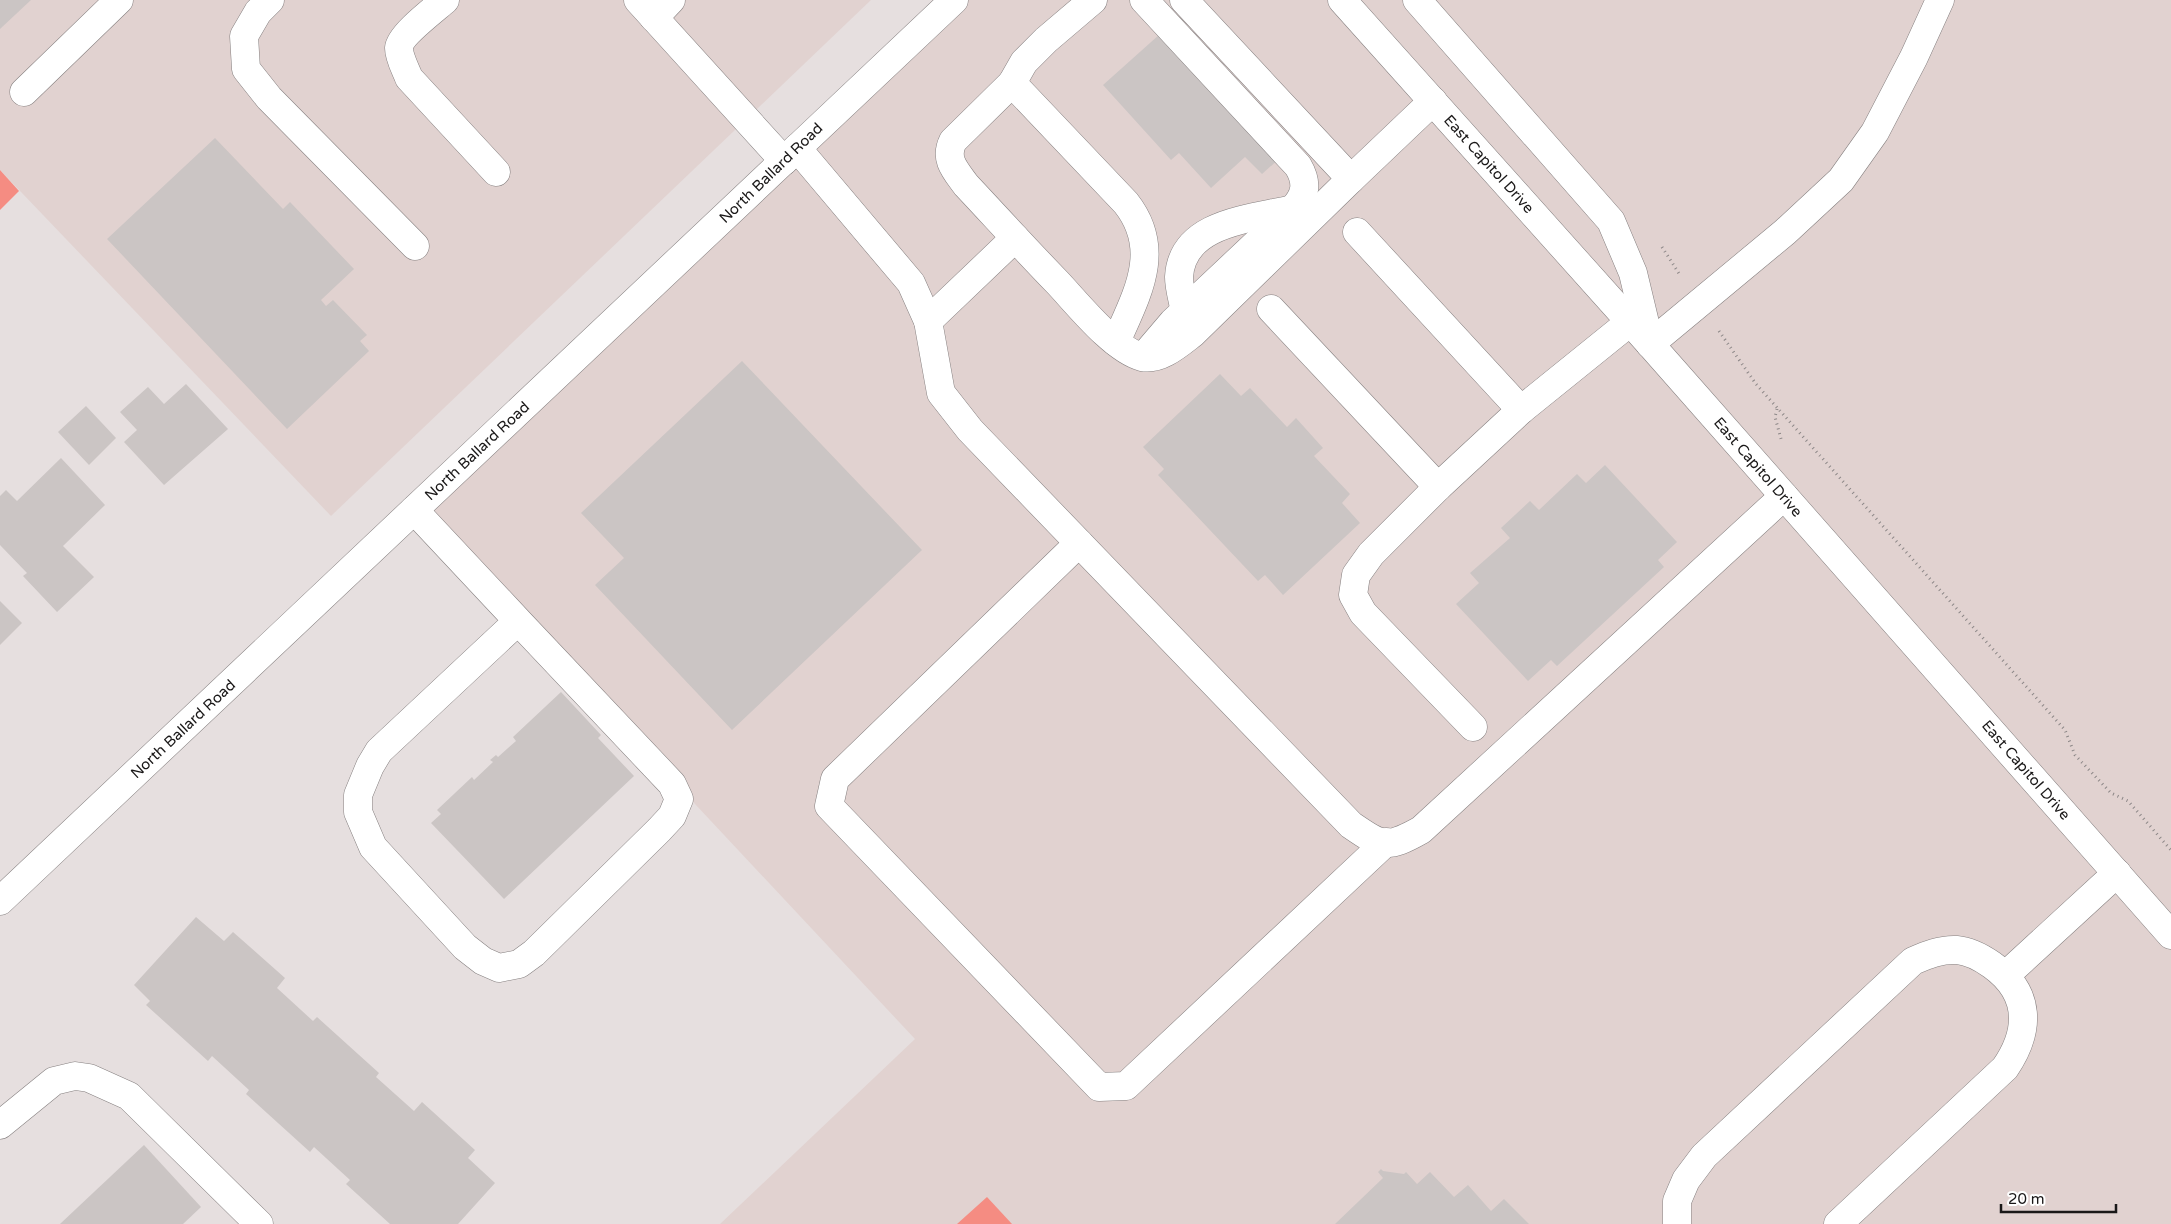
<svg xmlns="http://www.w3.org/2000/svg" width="2171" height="1224" font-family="'Varela Round',sans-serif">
<rect width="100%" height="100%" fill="#e6dfdf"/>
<g fill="#e1d2d0">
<polygon points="0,0 871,0 331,516 0,170"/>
<polygon points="954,0 2171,0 2171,1224 720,1224 915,1039 418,508"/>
</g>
<g fill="#f58c82">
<polygon points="0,170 19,191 0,210"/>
<polygon points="987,1197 1012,1224 957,1224"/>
</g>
<g fill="#cbc5c4">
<polygon points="0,0 31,0 0,29"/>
<polygon points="1160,34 1280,158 1262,174 1245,157 1211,188 1179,153 1171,160 1103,85"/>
<polygon points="215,138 283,209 290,202 354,269 321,300 326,306 333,300 367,335 360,341 369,351 287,429 107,239"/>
<polygon points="742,361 922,550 732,730 595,585 624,558 581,513"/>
<polygon points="1220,374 1241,396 1250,388 1287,427 1296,418 1323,448 1314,456 1350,494 1342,503 1360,523 1283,595 1265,575 1258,581 1158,475 1164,469 1143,447"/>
<polygon points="186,384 228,429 164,485 124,442 137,430 120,412 148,387 164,404"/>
<polygon points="86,406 116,438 89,465 58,432"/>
<polygon points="61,458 105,505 63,546 94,577 57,612 23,576 27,573 0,545 0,496 6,490 17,501"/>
<polygon points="1605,465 1677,542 1658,560 1664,567 1557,666 1551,660 1528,681 1456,604 1479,583 1470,573 1510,538 1501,528 1530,501 1539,510 1577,474 1586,483"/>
<polygon points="0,601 22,623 0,645"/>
<polygon points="561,692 601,735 598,738 634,776 504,899 431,823 441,814 437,810 472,777 474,780 493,762 490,760 496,755 498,757 516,741 513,737"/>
<polygon points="196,917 224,941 233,932 285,978 277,988 313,1021 317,1017 379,1073 376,1077 414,1111 422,1102 475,1150 468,1158 495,1183 458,1224 390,1224 346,1184 350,1180 314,1147 310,1152 246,1094 249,1090 212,1056 208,1061 146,1005 150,1001 134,985"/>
<polygon points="144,1145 201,1207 183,1224 60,1224"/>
<polygon points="1381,1169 1383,1171 1404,1174 1406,1172 1417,1184 1430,1172 1454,1197 1468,1185 1491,1211 1504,1199 1529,1224 1335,1224 1383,1178 1378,1172"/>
</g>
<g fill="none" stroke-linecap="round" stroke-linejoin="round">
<g stroke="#868080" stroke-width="29">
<g id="minor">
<polyline points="270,0 258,12 244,36 246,69 269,98 415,246"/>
<path d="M 445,0 C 435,9 400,35 399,48 C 399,58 406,70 409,78 L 496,172"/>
<polyline points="638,0 784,161"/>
<path d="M 1093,0 L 1046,40 L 1024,62 L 1012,83 L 953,141 C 944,159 955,170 966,185 C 996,217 1026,250 1057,282 C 1077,303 1113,349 1142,357 C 1160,361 1179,344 1192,334 L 1351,179 L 1184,0"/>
<polyline points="1342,0 1650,344 2171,935"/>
<polyline points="654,18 671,0"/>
<path d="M 1012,83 L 1126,203 C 1163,250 1137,294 1116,342"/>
<polyline points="24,92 119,0"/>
<path d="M 797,148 L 911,283 L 928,321 L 941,393 L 970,430 L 1351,825 C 1383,847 1387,849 1421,830 L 1784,496"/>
<polyline points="1351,179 1433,101"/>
<polyline points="1357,232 1521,410"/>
<polyline points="1271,309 1438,487"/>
<path d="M 1185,312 C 1183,301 1179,288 1179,277 C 1182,222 1251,219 1293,209"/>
<polyline points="928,321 1015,238"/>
<polyline points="1650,344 1785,232 1841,180 1875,132 1914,57 1940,0"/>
<path d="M 1144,356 L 1173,322 L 1293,209 C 1306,195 1308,183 1298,166 L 1144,0"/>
<polyline points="414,510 518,621 379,751 370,766 358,795 358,812 373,847 465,947 483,961 499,968 519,964 534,953 659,830 672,816 679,799 672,784 518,621"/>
<polyline points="1079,543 835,779 829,806 1099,1087 1126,1086 1386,842"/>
<polyline points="1473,727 1363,613 1353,595 1356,575 1371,554 1438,487 1521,410 1630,322"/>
<polyline points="2006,975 2117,873"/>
<polyline points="0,1125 54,1081 75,1076 89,1078 129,1096 259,1224"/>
<path d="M 1677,1224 L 1677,1201 L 1686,1180 L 1704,1156 L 1913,961 C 1927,955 1941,949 1957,950 C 1969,951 1982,958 1992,965 C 2031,993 2031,1030 2005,1068 L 1838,1224"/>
</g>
</g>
<g stroke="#868080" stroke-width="29">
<g id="major">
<polyline points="1417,0 1611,221 1633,273 1650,344"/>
<polyline points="0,901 954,0"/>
</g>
</g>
<g stroke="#8c8787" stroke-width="3" stroke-dasharray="1 4" stroke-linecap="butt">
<polyline points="1662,247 1680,275"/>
<polyline points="1719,331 1756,384 2065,730 2075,755 2111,793 2128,801 2171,850"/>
<polyline points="1777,409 1775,417 1781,439"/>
</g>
<use href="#minor" stroke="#fff" stroke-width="28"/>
<use href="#major" stroke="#fff" stroke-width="28"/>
</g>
<g text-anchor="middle" stroke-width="4.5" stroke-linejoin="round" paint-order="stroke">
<g font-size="15" fill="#1a1818" stroke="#fff">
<text transform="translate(1489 164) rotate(48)" y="5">East Capitol Drive</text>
<text transform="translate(771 173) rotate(-44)" y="5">North Ballard Road</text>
<text transform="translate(477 451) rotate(-43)" y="5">North Ballard Road</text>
<text transform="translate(1758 467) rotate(49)" y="5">East Capitol Drive</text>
<text transform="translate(183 729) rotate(-43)" y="5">North Ballard Road</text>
<text transform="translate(2026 770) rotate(49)" y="5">East Capitol Drive</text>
</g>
</g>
<path d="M2001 1204v8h115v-8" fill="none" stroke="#1a1818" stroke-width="2.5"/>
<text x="2008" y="1204" font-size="15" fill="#1a1818" stroke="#ffffff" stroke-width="4" paint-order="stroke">20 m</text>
</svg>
